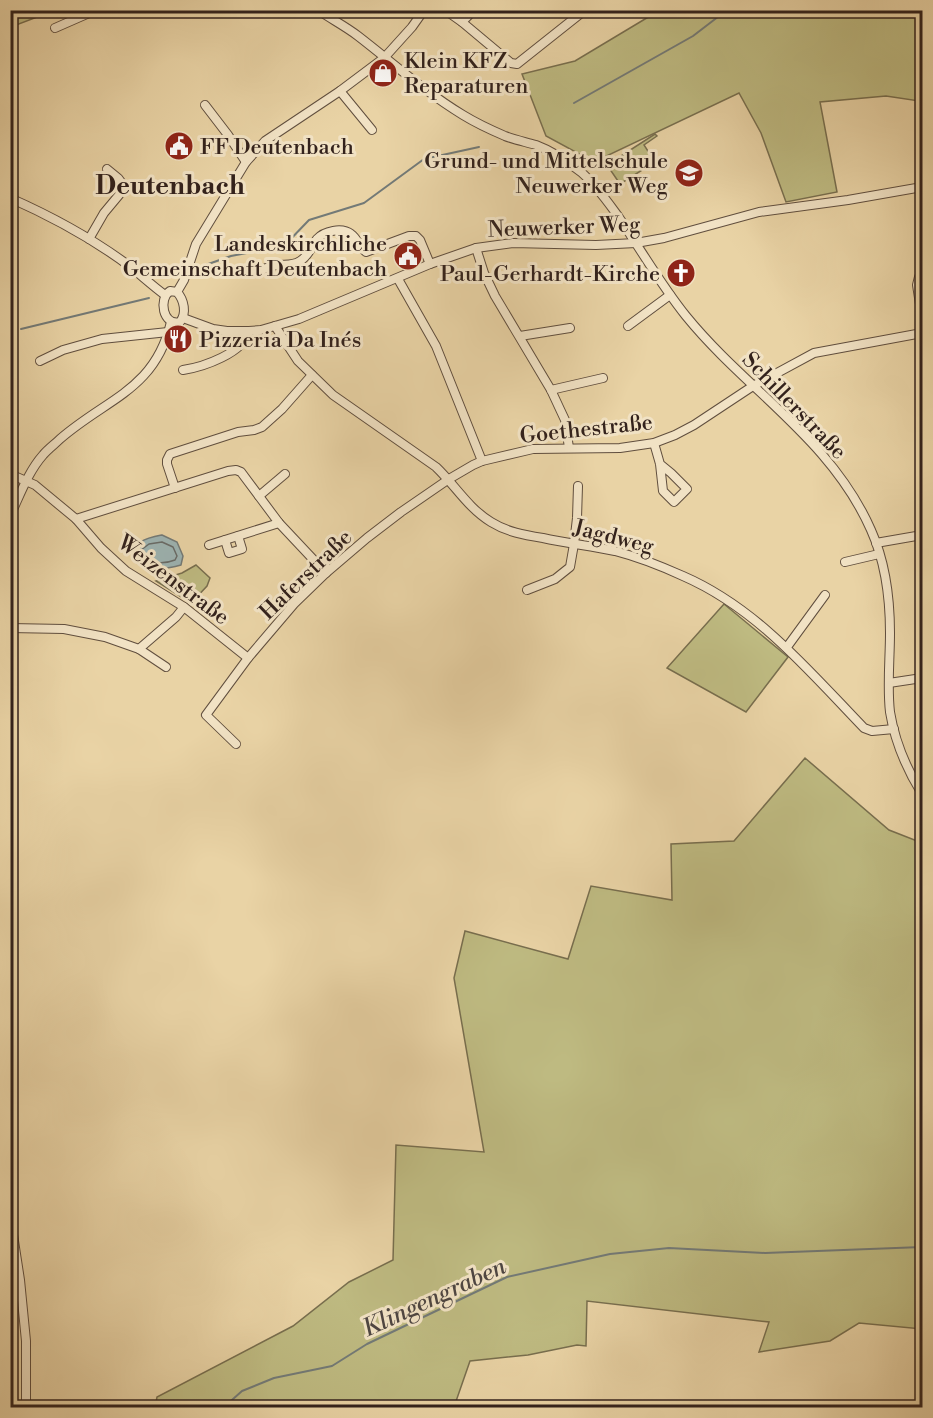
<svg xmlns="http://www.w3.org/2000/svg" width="933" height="1418" font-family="'Libre Bodoni',serif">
<rect width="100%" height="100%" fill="#e9d3a5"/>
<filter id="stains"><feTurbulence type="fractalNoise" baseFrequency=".00333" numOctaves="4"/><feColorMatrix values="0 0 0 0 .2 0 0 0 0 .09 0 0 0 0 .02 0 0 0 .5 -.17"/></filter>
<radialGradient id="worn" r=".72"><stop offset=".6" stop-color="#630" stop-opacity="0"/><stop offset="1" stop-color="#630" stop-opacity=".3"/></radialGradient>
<g fill="#beba81" stroke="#786e4e" stroke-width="1.5">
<polygon points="11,10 53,10 53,11 11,27"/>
<polygon points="657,11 922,11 922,86 921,87 919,101 886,96 820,102 837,192 786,202 761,133 739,93 594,162 546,136 522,74 575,61 650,16"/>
<polygon points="655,134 657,136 644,145 655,162 620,184 607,165"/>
<polygon points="196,565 210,578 207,586 191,603 156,581 182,573"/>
<polygon points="724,604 788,657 746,712 667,668"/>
<polygon points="805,758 889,830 917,841 922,840 922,1329 859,1323 830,1341 759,1352 769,1322 587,1301 586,1346 577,1345 528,1355 470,1361 454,1407 155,1407 157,1397 293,1326 349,1282 393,1260 396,1145 484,1152 454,978 465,931 568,959 591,886 672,900 671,844 734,841"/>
</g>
<path fill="#9db4b3" stroke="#737a77" stroke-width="1.5" d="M 162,535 L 177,542 L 183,556 L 181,565 C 160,571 155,569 134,561 C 131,541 147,538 162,535 Z"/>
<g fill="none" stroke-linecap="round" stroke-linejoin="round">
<path stroke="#686b68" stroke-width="1.5" d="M 162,542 L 173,547 L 177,556 L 175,560 C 162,565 152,563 139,556 L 141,550 L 149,544 Z"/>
<g stroke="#737a77" stroke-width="2">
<polyline points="574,103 693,36 723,13 725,10"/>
<polyline points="197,268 231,256 284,246 309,220 364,203 424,159 479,147"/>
<polyline points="21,329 149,298"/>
<polyline points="10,336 13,334"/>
<polyline points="223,1408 242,1391 274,1378 332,1366 367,1344 507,1277 610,1254 669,1248 765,1253 922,1247"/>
</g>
<g stroke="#604e3e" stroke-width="10">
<g id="minor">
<path d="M 318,10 C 331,19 345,26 358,36 C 393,63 425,92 463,115 C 476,123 491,130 505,136 C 515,140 526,142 536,145 C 552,151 567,161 581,172 C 596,185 607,201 618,216 C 641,250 661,285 686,316 C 747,391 831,439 871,530 C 885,561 890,599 890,633 C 890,659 887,686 890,712 C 895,743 906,768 922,794"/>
<polyline points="445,10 462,22 511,63 517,64 585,10"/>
<polyline points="462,22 474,10"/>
<polyline points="55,28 96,10"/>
<polyline points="340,91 372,130"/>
<polyline points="205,105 228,135 246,162"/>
<path d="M 10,198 C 53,217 95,240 132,268 C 143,277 154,287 165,295"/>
<polyline points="89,239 104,213 119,195 122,188 121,182 118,178 107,169"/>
<polyline points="476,248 484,273 495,296 551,390 565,420 569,448"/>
<path d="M 255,273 C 262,270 269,266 277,265 C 285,264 293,266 300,261 C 309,256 311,247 317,239 C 324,231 342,227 351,234 C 358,239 359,247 366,252 L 409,236 L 416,236 L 420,240 L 430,264"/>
<polyline points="919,277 917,285 922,317"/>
<polyline points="398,279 436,346 482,461"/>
<path d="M 170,291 L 177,292 C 184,300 187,313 180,322 C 163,326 158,299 170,291 Z"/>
<polyline points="177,292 184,280 196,244 246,162 265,141 340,91 384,58 412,27 424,10"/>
<polyline points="183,318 213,329 227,331 249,331 261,330 299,319 430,264 476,248 513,243 596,245 636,243 664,238 759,212 848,200 922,187"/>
<path d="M 275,326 L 298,361 L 333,395 L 436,467 C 455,485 468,508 491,522 C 507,532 524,535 543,538 C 566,543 591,546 615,551 C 638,557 661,566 683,576 C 757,608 809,671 864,728 L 872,731 L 894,729"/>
<polyline points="628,326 670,295"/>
<polyline points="520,336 570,328"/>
<polyline points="40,361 63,350 102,339 168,332"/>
<path d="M 183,370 C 203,367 244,353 249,331"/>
<polyline points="551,390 603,378"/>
<polyline points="654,443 660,464 663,491 674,502 687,489 671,473 660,464"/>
<polyline points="10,474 35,485 76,519 101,548 126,571 184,607 248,658"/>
<polyline points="175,488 167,464 167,460 170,454 238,432 254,430 262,427 282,409 312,375"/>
<polyline points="259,496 285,474"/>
<path d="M 10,516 C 20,495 28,472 43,455 C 48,449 55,444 60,439 C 107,398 155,390 171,322"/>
<polyline points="76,519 228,471 236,470 241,472 279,523 326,573"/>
<polyline points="225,540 229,553 242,549 238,536"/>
<polyline points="876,543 922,535"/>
<polyline points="209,545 279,523"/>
<polyline points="845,562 879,554"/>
<polyline points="527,590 555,579 570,567 574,544 577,518 578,486"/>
<polyline points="10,628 64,629 105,637 139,649 166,667"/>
<polyline points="787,647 825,595"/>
<polyline points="139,649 176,617 184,607"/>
<polyline points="889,683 922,678"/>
<polyline points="236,744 206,715 248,658 294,604 326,573 367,538 401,512 449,479 473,465 482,461 533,449 620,448 654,443 675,435 694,425 753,386 814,353 922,333"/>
<polyline points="10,1215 20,1280 26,1341 26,1408"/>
</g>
</g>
<use href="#minor" stroke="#f1e2c4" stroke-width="8"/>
</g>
<defs>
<g id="shop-disc" transform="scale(1.5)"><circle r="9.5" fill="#8f2418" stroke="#f1e2c4"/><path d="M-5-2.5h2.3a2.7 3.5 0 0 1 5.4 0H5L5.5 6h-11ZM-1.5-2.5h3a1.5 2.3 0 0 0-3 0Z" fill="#fff"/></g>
<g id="civic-disc" transform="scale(1.5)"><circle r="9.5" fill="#8f2418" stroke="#f1e2c4"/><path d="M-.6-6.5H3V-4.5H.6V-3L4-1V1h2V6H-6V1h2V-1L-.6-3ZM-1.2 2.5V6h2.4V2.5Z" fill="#fff"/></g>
<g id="school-disc" transform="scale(1.5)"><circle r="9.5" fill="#8f2418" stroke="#f1e2c4"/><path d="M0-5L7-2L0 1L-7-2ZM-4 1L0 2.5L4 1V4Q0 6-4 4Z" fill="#fff"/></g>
<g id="church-disc" transform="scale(1.5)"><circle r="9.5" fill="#8f2418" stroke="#f1e2c4"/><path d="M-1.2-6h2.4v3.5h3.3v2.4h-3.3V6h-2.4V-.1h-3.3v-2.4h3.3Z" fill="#fff"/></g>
<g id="restaurant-disc" transform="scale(1.5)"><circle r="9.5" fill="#8f2418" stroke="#f1e2c4"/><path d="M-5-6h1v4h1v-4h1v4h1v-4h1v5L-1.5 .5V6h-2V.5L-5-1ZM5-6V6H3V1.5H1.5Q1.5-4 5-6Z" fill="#fff"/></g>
</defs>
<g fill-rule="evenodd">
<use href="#shop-disc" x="383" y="73"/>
<use href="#civic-disc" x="179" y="146"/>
<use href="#school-disc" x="689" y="173"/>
<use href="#civic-disc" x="408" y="256"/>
<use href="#church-disc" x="681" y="273"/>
<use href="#restaurant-disc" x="178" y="339"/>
</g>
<g text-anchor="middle" stroke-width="6" stroke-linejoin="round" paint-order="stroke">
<g font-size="22" fill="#33221c" stroke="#f1e2c4" text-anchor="start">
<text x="404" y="68">Klein KFZ<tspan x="404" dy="25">Reparaturen</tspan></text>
<text x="200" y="154">FF Deutenbach</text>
<text x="668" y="168" text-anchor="end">Grund- und Mittelschule<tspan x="668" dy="25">Neuwerker Weg</tspan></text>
<text x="387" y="251" text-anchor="end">Landeskirchliche<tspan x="387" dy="25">Gemeinschaft Deutenbach</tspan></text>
<text x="660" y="281" text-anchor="end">Paul-Gerhardt-Kirche</text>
<text x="199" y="347">Pizzeria Da Inés</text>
</g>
<g font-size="22" fill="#33221c" stroke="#f1e2c4">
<text transform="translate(564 226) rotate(-2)" y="8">Neuwerker Weg</text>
<text transform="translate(795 405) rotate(46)" y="8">Schillerstraße</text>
<text transform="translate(586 428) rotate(-6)" y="8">Goethestraße</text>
<text transform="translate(614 536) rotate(14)" y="8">Jagdweg</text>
<text transform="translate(305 574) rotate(-44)" y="8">Haferstraße</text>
<text transform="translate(174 579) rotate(37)" y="8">Weizenstraße</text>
</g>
<g font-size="24" font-style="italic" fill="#4e4642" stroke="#f1e2c4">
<text transform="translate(434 1297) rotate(-25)" y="8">Klingengraben</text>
</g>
<g font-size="26" font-weight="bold" fill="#33221c" stroke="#f1e2c4">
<text x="170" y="194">Deutenbach</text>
</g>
</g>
<rect width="933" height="1418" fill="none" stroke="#e9d3a5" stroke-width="36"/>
<rect x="12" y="12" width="909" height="1394" fill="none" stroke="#33221c" stroke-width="3"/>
<rect x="18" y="18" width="897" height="1382" fill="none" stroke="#33221c" stroke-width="1.5"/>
<rect width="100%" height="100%" filter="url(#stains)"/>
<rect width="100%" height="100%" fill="url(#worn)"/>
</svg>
